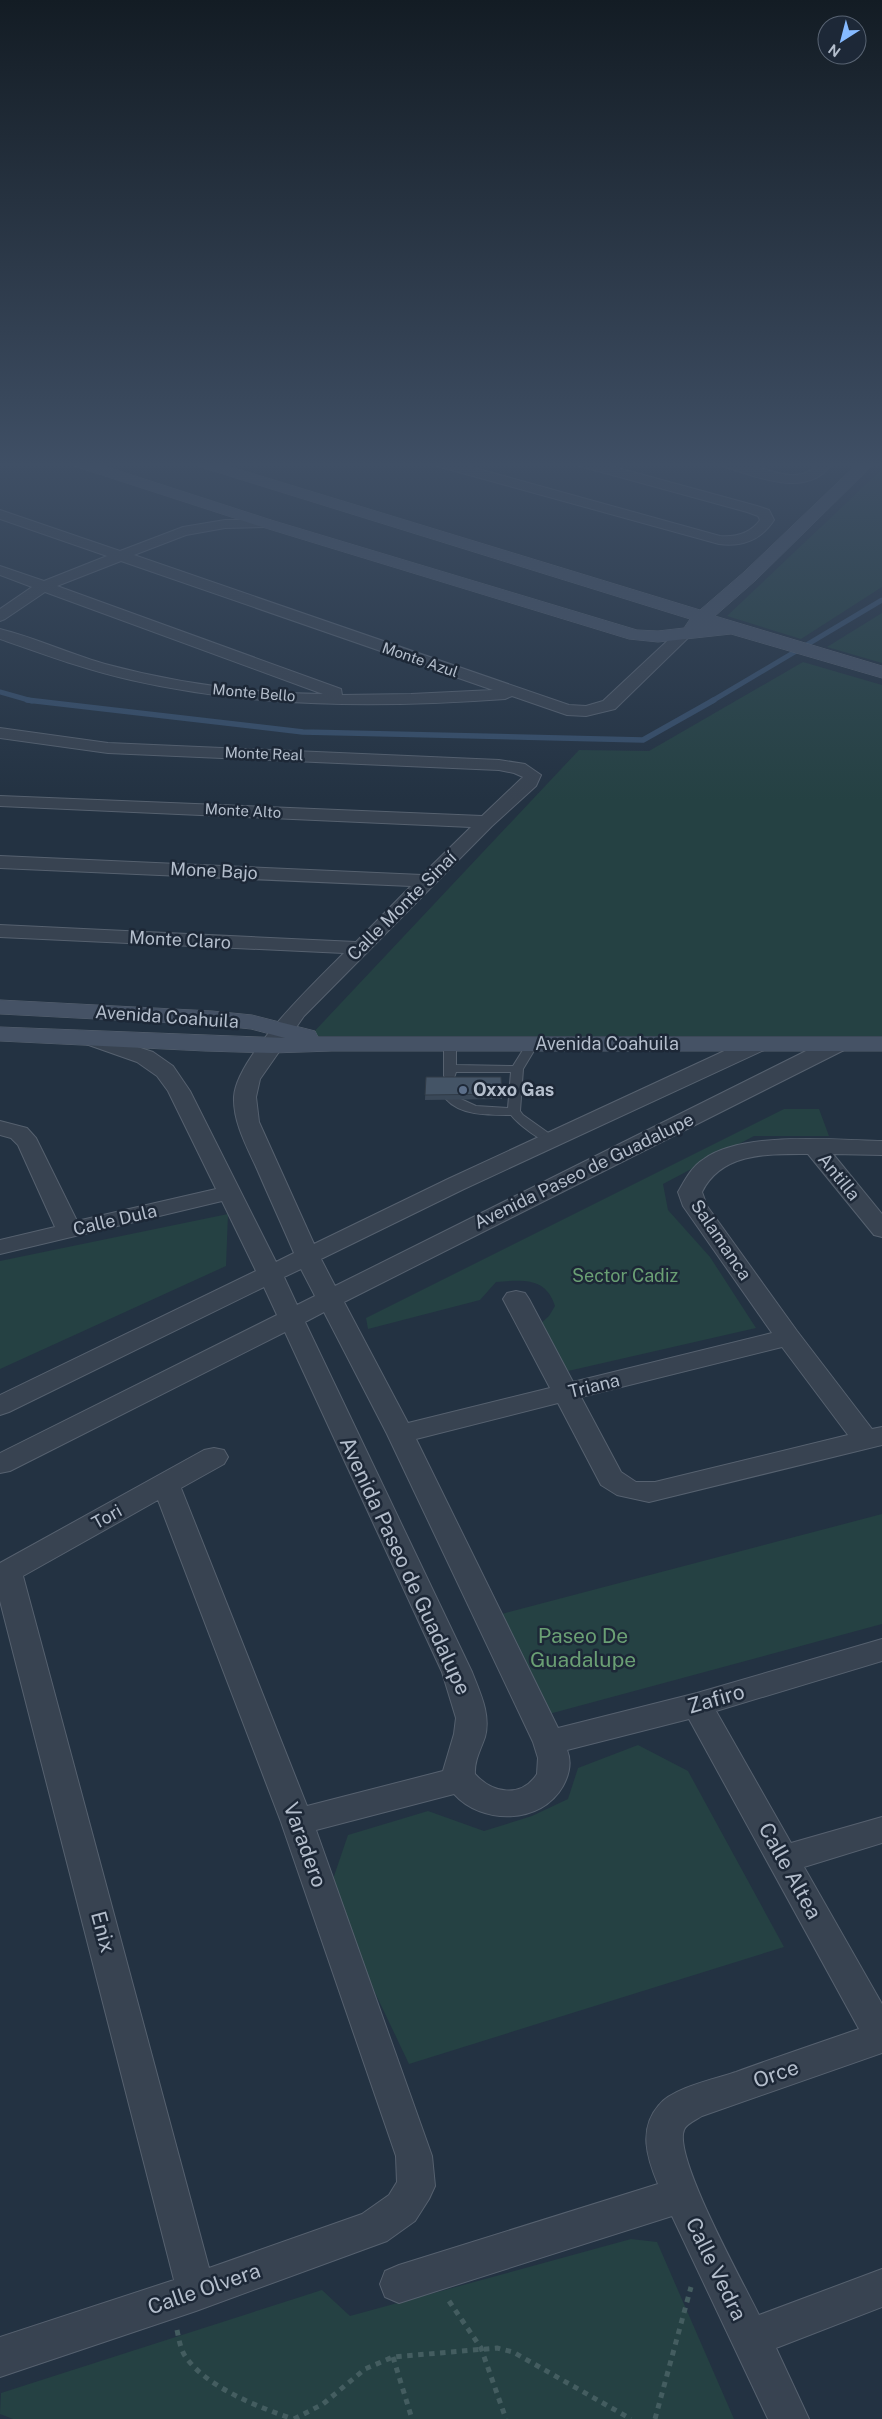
<svg xmlns="http://www.w3.org/2000/svg" width="882" height="2419" font-family="'Public Sans',sans-serif">
<rect width="100%" height="100%" fill="#233242"/>
<g fill="#254143">
<polygon points="882,469 882,587 801,639 727,616"/>
<polygon points="882,613 882,663 827,647"/>
<polygon points="803,662 882,685 882,1036 310,1036 579,750 649,751"/>
<path d="M 784,1109 L 819,1109 L 829,1136 L 754,1136 L 663,1184 L 668,1210 L 710,1257 L 756,1328 L 568,1371 L 540,1324 L 549,1316 L 555,1306 C 546,1276 521,1280 496,1282 L 480,1300 L 368,1329 L 366,1318 Z"/>
<polygon points="228,1214 226,1266 0,1369 0,1261"/>
<polygon points="882,1514 882,1624 549,1714 498,1615"/>
<polygon points="638,1745 688,1771 784,1947 409,2064 340,1919 333,1879 348,1835 428,1811 484,1831 532,1816 568,1799 578,1768"/>
<polygon points="631,2239 657,2242 734,2419 13,2419 0,2414 1,2393 322,2290 350,2316"/>
</g>
<g fill="none" stroke-linecap="round" stroke-linejoin="round">
<g stroke="#364e6a" stroke-width="5">
<polyline points="0,692 32,701"/>
<polyline points="712,701 882,600"/>
</g>
<polyline stroke="#364e6a" stroke-width="5.5" points="27,700 303,732 643,740 714,700"/>
<g stroke="#56616f" stroke-width="2">
<path id="lane" d="M 450,1041 L 456,1044 L 456,1065 L 513,1066 L 528,1042 L 536,1042 L 538,1044 L 523,1069 L 520,1111 L 523,1115 L 554,1137 L 556,1140 L 554,1143 C 544,1145 517,1123 511,1115 C 490,1115 461,1116 446,1099 L 448,1097 L 452,1095 L 476,1106 L 508,1108 L 511,1072 L 456,1072 L 454,1078 L 446,1078 L 444,1076 L 444,1044 Z"/>
</g>
<g stroke="#56616f" stroke-width="2">
<g id="street">
<path d="M 431,462 L 453,462 L 720,536 C 736,537 750,534 760,520 L 758,516 L 747,512 L 576,465 L 574,462 L 596,462 L 757,506 L 769,510 L 774,520 C 761,540 743,547 719,544 L 433,465 Z"/>
<path d="M 717,462 C 724,462 731,461 738,462 C 762,465 796,488 817,465 L 816,462 L 830,462 L 831,465 C 806,500 752,475 719,465 Z"/>
<path d="M 0,510 L 120,551 L 183,527 L 225,520 L 270,520 L 272,523 L 270,526 L 265,527 L 225,528 L 186,535 L 134,555 L 569,705 L 586,706 L 603,701 L 679,630 L 691,630 L 693,633 L 615,709 L 586,716 L 567,715 L 512,696 L 505,699 C 379,708 254,708 131,680 C 86,670 43,654 0,639 L 0,629 C 36,638 70,654 105,664 C 175,683 250,693 323,694 L 45,592 L 5,619 L 0,621 L 0,609 L 32,587 L 0,575 L 0,566 L 44,581 L 107,556 L 0,519 ZM 121,561 L 493,690 L 411,694 L 342,695 L 341,689 L 57,586 Z"/>
<path d="M 0,728 L 108,743 L 499,760 L 525,764 L 541,775 L 536,786 L 492,826 L 304,1016 L 260,1079 L 256,1097 L 259,1122 L 314,1244 L 448,1179 L 748,1040 L 756,1039 L 764,1040 L 767,1045 L 764,1050 L 464,1189 L 321,1259 L 335,1286 L 830,1039 L 838,1038 L 846,1039 L 849,1044 L 846,1049 L 344,1302 L 408,1423 L 550,1388 L 503,1299 L 507,1293 L 516,1291 L 525,1293 L 529,1299 L 573,1382 L 772,1333 L 683,1206 L 678,1192 C 685,1180 692,1166 704,1159 C 743,1131 835,1140 882,1141 L 882,1155 L 833,1154 L 882,1214 L 882,1237 L 874,1235 L 808,1154 C 769,1154 722,1152 702,1192 L 707,1206 L 797,1331 L 872,1429 L 882,1427 L 882,1445 L 649,1502 L 617,1495 L 601,1485 L 558,1403 L 416,1439 L 558,1728 L 697,1693 L 882,1639 L 882,1661 L 716,1711 L 791,1843 L 882,1817 L 882,1843 L 804,1867 L 882,2004 L 882,2053 L 702,2116 C 696,2120 686,2124 684,2130 C 673,2157 744,2284 759,2315 L 882,2269 L 882,2307 L 776,2348 L 809,2419 L 768,2419 L 672,2216 L 399,2303 L 385,2297 L 380,2284 L 385,2271 L 399,2265 L 658,2184 C 647,2158 638,2129 659,2105 C 672,2088 715,2079 736,2072 C 777,2057 818,2043 859,2029 L 689,1719 L 567,1750 C 572,1762 569,1775 563,1786 C 541,1825 482,1825 454,1794 L 316,1830 L 432,2156 L 435,2186 L 429,2199 L 415,2221 L 387,2241 L 196,2311 L 0,2377 L 0,2337 L 174,2280 L 0,1601 L 0,1563 L 204,1450 L 214,1448 L 224,1450 L 228,1457 L 224,1464 L 181,1488 L 307,1806 L 443,1771 L 454,1734 L 456,1718 L 442,1672 L 285,1332 L 10,1471 L 0,1473 L 0,1453 L 277,1315 L 264,1287 L 9,1412 L 0,1415 L 0,1395 L 256,1271 L 222,1201 L 0,1254 L 0,1240 L 55,1227 L 18,1145 L 11,1138 L 0,1135 L 0,1121 L 27,1128 L 36,1138 L 77,1221 L 216,1189 L 168,1091 L 157,1076 L 137,1062 L 83,1043 L 80,1038 L 83,1033 L 91,1032 L 153,1052 L 173,1066 L 190,1091 L 276,1262 L 294,1253 C 282,1225 269,1197 257,1169 C 247,1147 233,1122 234,1097 C 236,1057 315,982 344,953 L 0,937 L 0,925 L 356,942 L 411,886 L 0,868 L 0,856 L 422,875 L 471,827 L 0,806 L 0,796 L 482,816 L 523,777 L 514,773 L 499,770 L 108,753 L 0,738 ZM 301,1269 L 315,1296 L 297,1305 L 284,1277 ZM 324,1312 L 387,1434 L 533,1742 L 538,1758 L 537,1774 C 521,1799 492,1793 475,1774 C 474,1761 481,1749 485,1737 C 491,1714 480,1693 472,1672 L 305,1322 ZM 782,1347 L 848,1435 L 655,1482 L 636,1482 L 621,1472 L 581,1397 ZM 158,1500 L 281,1822 L 396,2156 L 397,2182 L 389,2195 L 362,2214 L 209,2268 L 23,1576 Z"/>
</g>
</g>
<g stroke="#56616f" stroke-width="1">
<g id="secondary">
<polygon points="68,462 92,462 271,520 637,630 658,631 684,628 690,619 194,465 191,462 215,462 700,610 744,572 859,462 876,462 756,580 715,616 882,666 882,678 731,634 658,642 629,639 259,526 71,465"/>
<polygon points="0,1000 212,1011 252,1015 315,1031 318,1037 882,1037 882,1051 332,1051 272,1053 205,1051 0,1041 0,1027 285,1038 251,1029 212,1025 0,1014"/>
</g>
</g>
<g stroke="#445d60" stroke-width="5" stroke-dasharray="5.5 5.5" stroke-linecap="butt">
<polyline points="449,2301 481,2348 506,2419"/>
<path d="M 177,2330 C 179,2339 180,2348 185,2356 C 206,2387 258,2407 293,2419"/>
<polyline points="393,2357 412,2419"/>
<polyline points="294,2419 323,2404 365,2369 393,2357 497,2348 513,2352 631,2419"/>
<polyline points="655,2419 691,2287"/>
</g>
<use href="#lane" fill="#384351" fill-rule="evenodd"/>
<use href="#street" fill="#384351" fill-rule="evenodd"/>
<use href="#secondary" fill="#455265" fill-rule="evenodd"/>
</g>
<polygon fill="#3a4858" points="426,1077 501,1077 502,1099 425,1100"/>
<polygon fill="#445466" stroke="#303b47" points="426,1077 501,1077 502,1094 425,1095"/>
<linearGradient id="sky" x2="0" y2="1"><stop stop-color="#131c24"/><stop offset="0.58" stop-color="#3f4f65"/><stop offset="1" stop-color="#3f4f65" stop-opacity="0"/></linearGradient>
<rect width="882" height="801" fill="url(#sky)"/>
<circle fill="#5c6f8a" stroke="#1d2837" stroke-width="2" cx="463" cy="1090" r="5"/>
<g text-anchor="middle" stroke-width="5" stroke-linejoin="round" paint-order="stroke">
<g font-size="15" fill="#b4becc" stroke="#1d2837">
<text transform="translate(420 660) rotate(19)" y="5">Monte Azul</text>
<text transform="translate(254 693) rotate(5)" y="5">Monte Bello</text>
<text transform="translate(264 754) rotate(2)" y="5">Monte Real</text>
<text transform="translate(243 811) rotate(3)" y="5">Monte Alto</text>
</g>
<g font-size="18" fill="#b4becc" stroke="#1d2837">
<text transform="translate(214 871) rotate(3)" y="6">Mone Bajo</text>
<text transform="translate(402 906) rotate(-45)" y="6">Calle Monte Sinaí</text>
<text transform="translate(180 940) rotate(3)" y="6">Monte Claro</text>
<text transform="translate(167 1017) rotate(4)" y="6">Avenida Coahuila</text>
<text x="607" y="1050">Avenida Coahuila</text>
<text transform="translate(584 1171) rotate(-26)" y="6">Avenida Paseo de Guadalupe</text>
<text transform="translate(839 1177) rotate(51)" y="6">Antilla</text>
<text transform="translate(115 1220) rotate(-13)" y="6">Calle Dula</text>
<text transform="translate(721 1240) rotate(56)" y="6">Salamanca</text>
<text transform="translate(594 1386) rotate(-14)" y="6">Triana</text>
<text transform="translate(107 1517) rotate(-29)" y="6">Tori</text>
</g>
<g font-size="18" font-weight="bold" fill="#b4becc" stroke="#1d2837" text-anchor="start">
<text x="473" y="1096">Oxxo Gas</text>
</g>
<g font-size="18" fill="#6a9f74" stroke="#1d2837">
<text x="625" y="1282">Sector Cadiz</text>
</g>
<g font-size="21" fill="#b4becc" stroke="#1d2837">
<text transform="translate(405 1566) rotate(65)" y="7">Avenida Paseo de Guadalupe</text>
<text transform="translate(716 1699) rotate(-16)" y="7">Zafiro</text>
<text transform="translate(305 1845) rotate(70)" y="7">Varadero</text>
<text transform="translate(790 1871) rotate(61)" y="7">Calle Altea</text>
<text transform="translate(103 1932) rotate(75)" y="7">Enix</text>
<text transform="translate(776 2074) rotate(-19)" y="7">Orce</text>
<text transform="translate(716 2269) rotate(64)" y="7">Calle Vedra</text>
<text transform="translate(204 2289) rotate(-19)" y="7">Calle Olvera</text>
</g>
<g font-size="21" fill="#6a9f74" stroke="#1d2837">
<text x="583" y="1643">Paseo De<tspan x="583" dy="24">Guadalupe</tspan></text>
</g>
</g>
<g transform="translate(842 40) rotate(216)"><circle r="24" fill="#1d2837" stroke="#596473"/>
<path d="M0-4L9 19L0 12L-9 19Z" fill="#86baff"/>
<text y="-8" font-size="14" font-weight="bold" text-anchor="middle" fill="#b4becc">N</text>
</g>
</svg>
